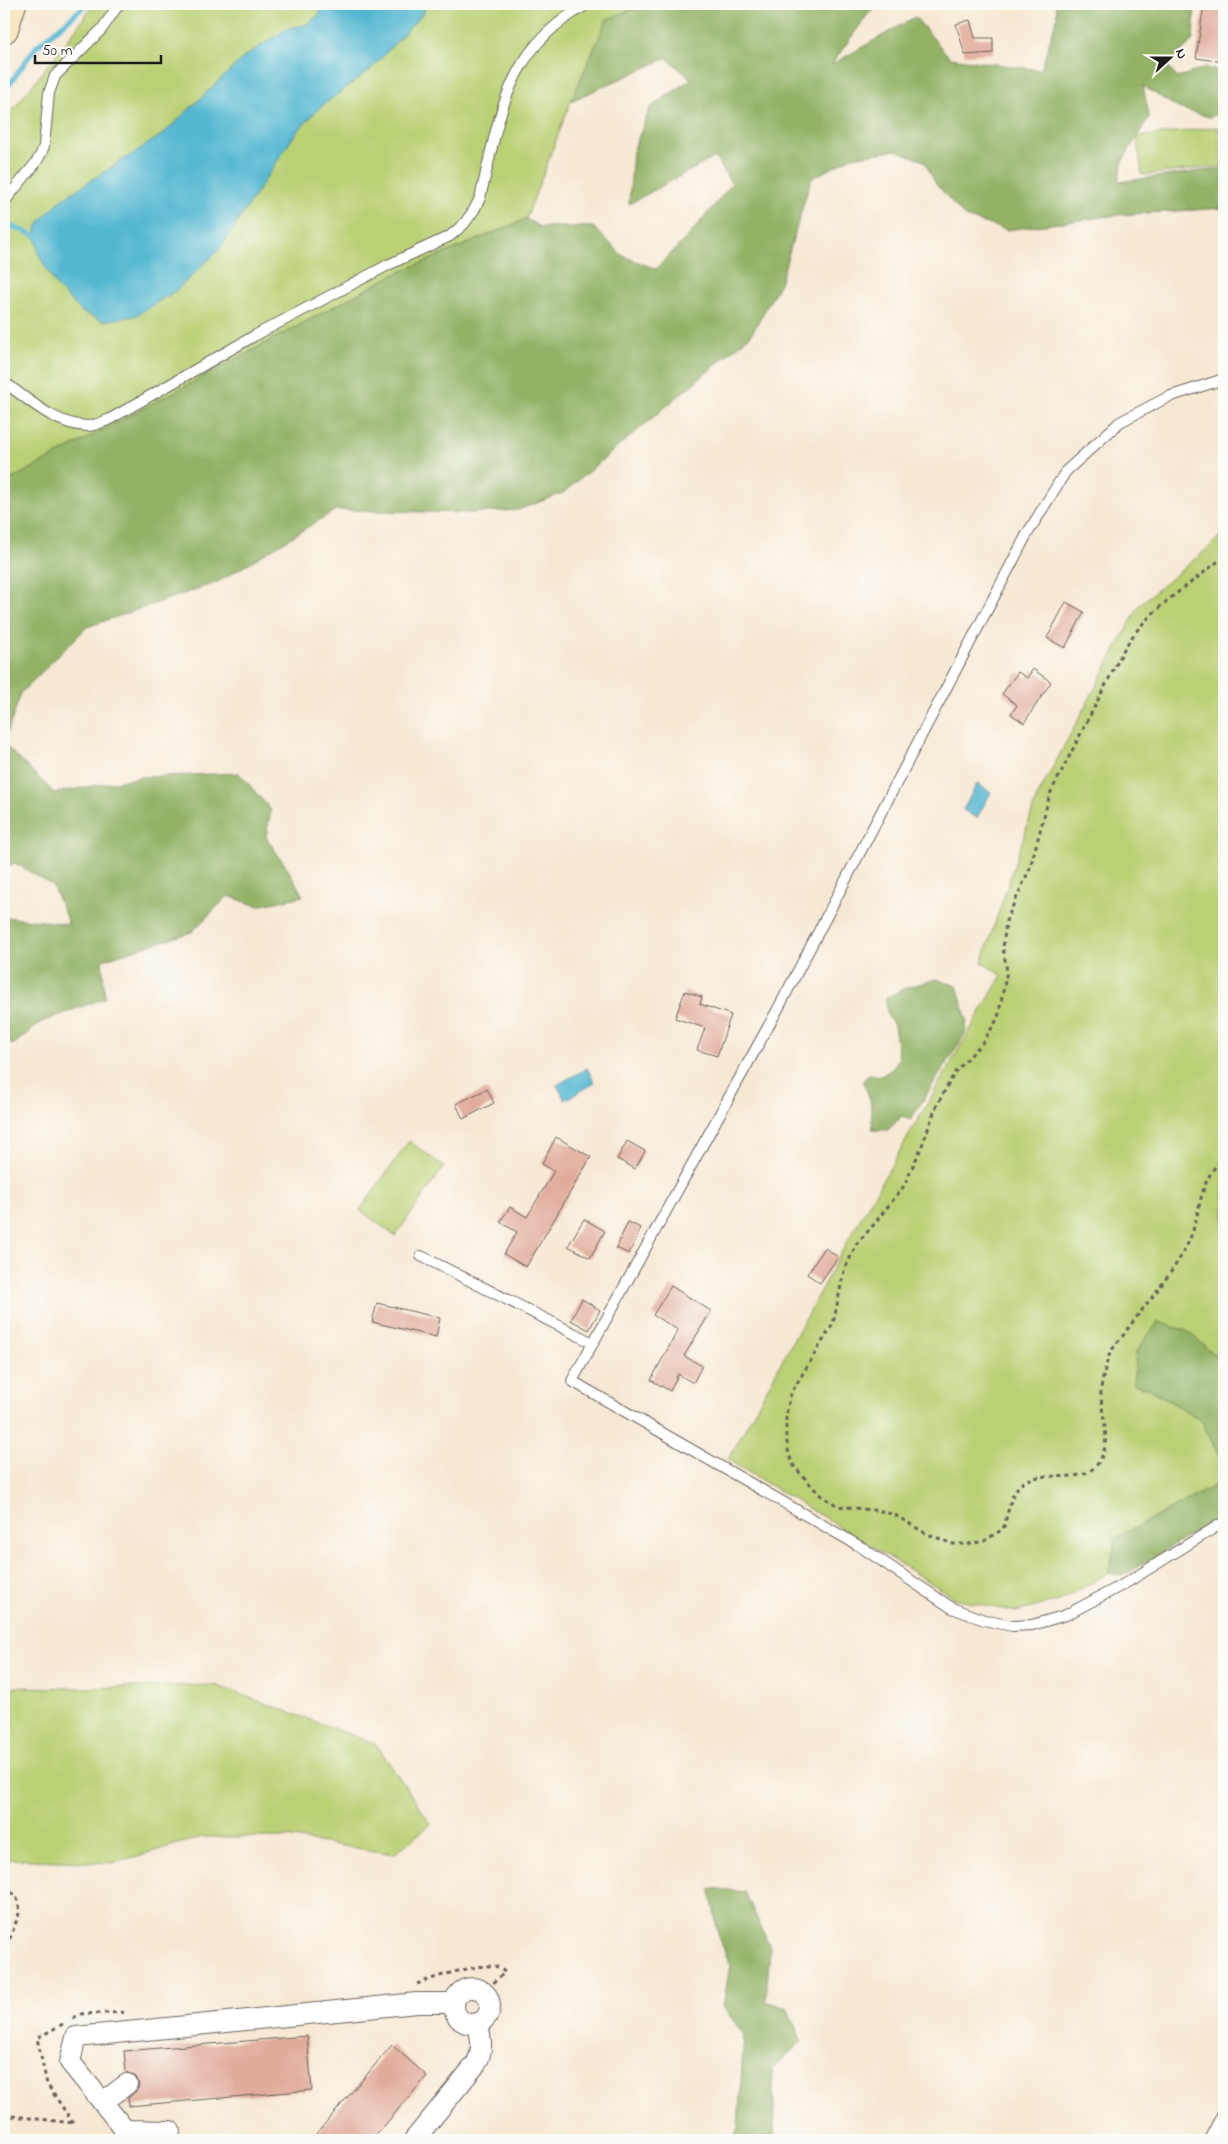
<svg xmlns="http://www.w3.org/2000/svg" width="1228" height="2144" font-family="'Indie Flower',sans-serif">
<rect width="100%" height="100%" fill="#fdfcf7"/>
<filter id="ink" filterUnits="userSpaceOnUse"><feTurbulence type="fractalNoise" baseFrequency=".02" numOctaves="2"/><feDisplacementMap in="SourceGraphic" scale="10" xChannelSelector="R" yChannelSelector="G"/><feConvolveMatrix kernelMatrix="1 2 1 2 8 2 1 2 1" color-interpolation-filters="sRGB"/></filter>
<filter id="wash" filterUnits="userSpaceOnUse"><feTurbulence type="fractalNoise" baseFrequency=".0096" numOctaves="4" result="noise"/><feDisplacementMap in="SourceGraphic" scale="20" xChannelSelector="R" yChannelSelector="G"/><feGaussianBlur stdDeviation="1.12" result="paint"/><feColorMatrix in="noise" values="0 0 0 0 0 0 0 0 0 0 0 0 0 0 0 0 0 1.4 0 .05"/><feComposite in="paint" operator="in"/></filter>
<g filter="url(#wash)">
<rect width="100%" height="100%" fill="#f7e8d4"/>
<g fill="#bad074" stroke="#6b7648">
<polygon points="94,4 646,4 607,20 571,101 526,219 391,276 4,483 4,121 68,40"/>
<polygon points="1218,127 1222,166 1142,175 1137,137"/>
<polygon points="1224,532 1224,1355 1214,1354 1187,1331 1134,1384 1152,1390 1202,1421 1224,1467 1216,1485 1116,1538 1109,1573 1059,1601 1016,1612 958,1600 865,1542 728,1460 848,1240 1002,975 982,962 1037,797 1140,604 1206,550"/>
<polygon points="409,1141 444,1167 395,1236 360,1210"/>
<polygon points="215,1685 376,1744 431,1824 394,1854 286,1837 202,1837 113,1863 4,1859 4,1687 79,1688"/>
</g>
<g fill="#93b266" stroke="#586741">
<polygon points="646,4 879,4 869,13 831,65 915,17 950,58 1041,70 1057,17 1056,4 1195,4 1193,40 1167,65 1177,78 1206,67 1224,73 1224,112 1209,117 1178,108 1143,86 1149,117 1123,160 1118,182 1224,168 1224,208 1117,215 1007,230 965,217 936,184 924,161 896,150 852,157 811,179 780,283 751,335 563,493 518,510 471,513 336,510 218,582 87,627 21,693 4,742 4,483 391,276 526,219 540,227 593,227 623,256 656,269 690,234 732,184 715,157 629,204 633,151 650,108 691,79 667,58 571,101 607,19"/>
<polygon points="4,744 54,793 142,777 239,773 271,810 266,837 289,871 303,896 258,906 228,896 192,932 102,960 105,998 41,1022 14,1044 4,1044 4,917 69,924 52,885 15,863 4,868"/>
<polygon points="936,979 957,986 967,1020 965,1034 911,1119 902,1116 888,1130 873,1130 870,1099 863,1081 869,1074 881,1076 892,1069 899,1058 894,1025 887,1015 886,998 903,989"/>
<polygon points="1158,1322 1187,1331 1214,1354 1224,1355 1224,1467 1202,1421 1152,1390 1133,1384 1136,1352"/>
<polygon points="1224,1467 1224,1515 1123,1576 1109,1573 1116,1538 1216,1485"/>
<polygon points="710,1888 745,1892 770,1947 766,2001 787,2008 802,2041 772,2069 776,2140 732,2140 738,2128 744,2035 723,2007 730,1965 718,1934"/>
</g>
<g fill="#53b7d1" stroke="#386a76">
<polygon points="323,4 426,4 424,12 371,69 318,109 295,134 219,250 177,290 135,316 103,321 82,312 57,287 40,258 36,240 36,228 44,217 62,199 163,134 244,57 288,28 305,25 318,16"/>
<polygon points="977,784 991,792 977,818 963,810"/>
<polygon points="587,1068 595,1083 565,1100 557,1085"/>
</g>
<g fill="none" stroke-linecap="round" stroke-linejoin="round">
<g stroke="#53b7d1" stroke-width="5">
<polyline points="4,92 36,47 87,4"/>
<polyline points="4,223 36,236"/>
</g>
</g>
<g id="blocks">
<g fill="#e1ac9b">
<polygon points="1204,4 1224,4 1224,62 1196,58"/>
<polygon points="970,20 975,38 993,38 993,53 965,55 956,24"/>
<polygon points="1066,602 1084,612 1065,648 1047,638"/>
<polygon points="1033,669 1051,682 1024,723 1011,714 1017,705 1002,694 1018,672 1027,678"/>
<polygon points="685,991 702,997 700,1004 731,1015 717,1056 697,1050 705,1028 675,1018"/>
<polygon points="487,1089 494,1103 463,1119 456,1104"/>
<polygon points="556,1137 591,1157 526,1267 504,1254 517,1232 500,1222 510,1207 527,1217 554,1171 542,1164"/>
<polygon points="627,1141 645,1151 635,1169 617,1159"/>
<polygon points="584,1219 605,1231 590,1258 568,1246"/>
<polygon points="628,1222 641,1228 629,1254 616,1248"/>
<polygon points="825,1248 838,1257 820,1283 807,1274"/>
<polygon points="671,1286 711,1311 684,1356 702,1366 693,1383 678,1374 670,1391 651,1380 678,1330 653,1315"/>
<polygon points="582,1299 600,1310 589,1330 571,1320"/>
<polygon points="377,1303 440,1318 436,1337 372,1322"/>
<polygon points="307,2036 312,2090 129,2106 128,2098 138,2089 139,2083 136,2077 126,2072 124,2051"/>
<polygon points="392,2045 427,2076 372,2140 311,2140"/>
</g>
</g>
</g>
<g filter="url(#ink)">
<use href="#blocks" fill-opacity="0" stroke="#69635c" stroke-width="1"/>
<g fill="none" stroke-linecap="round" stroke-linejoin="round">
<g stroke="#69635c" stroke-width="12">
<g id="lane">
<polyline points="4,202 35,164 41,154 44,146 49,93 55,76 102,29 119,4"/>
<polyline points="1224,379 1168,397 1120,422 1066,471 1027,534 779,1007 572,1381 861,1547 952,1608 984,1620 1012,1626 1032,1625 1066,1615 1126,1583 1224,1522"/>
<path d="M 4,382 C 28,399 55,425 87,426 C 95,426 103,422 110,419 L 254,336 L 388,265 L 450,236 L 464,224 L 474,210 L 480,198 C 500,117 505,48 588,4"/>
<polyline points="421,1256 593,1343"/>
<polyline points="1209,2140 1224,2111"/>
</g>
</g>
<g stroke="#69635c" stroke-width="22">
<g id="street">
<circle cx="472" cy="2006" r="18"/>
<polyline points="103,2102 127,2084"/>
<polyline points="170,2131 125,2130 70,2062 76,2037 417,2003 454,2003"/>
<path d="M 414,2140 L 476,2064 C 484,2050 481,2039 478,2023"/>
</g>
</g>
<g stroke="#69635c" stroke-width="30">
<polyline id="secondary" points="4,29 12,4"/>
</g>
<g stroke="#69635c" stroke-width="3" stroke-dasharray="4 4" stroke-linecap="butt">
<path d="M 1224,556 C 1188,588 1151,605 1124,649 L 1050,794 L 1030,868 L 1006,921 L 1003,948 L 1007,971 L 998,1018 L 983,1042 L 955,1072 L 936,1107 L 921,1148 L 904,1186 L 871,1228 L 857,1243 L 844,1271 L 833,1324 L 791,1393 L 786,1415 L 786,1436 L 789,1455 L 794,1466 L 819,1494 L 838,1506 L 881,1511 L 895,1515 L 925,1533 L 953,1544 L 969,1544 L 984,1541 L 1003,1529 C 1007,1518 1009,1503 1014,1493 C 1032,1460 1079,1492 1099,1462 C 1112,1441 1102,1418 1101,1396 C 1100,1384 1105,1370 1108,1358 C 1111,1349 1119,1341 1125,1333 C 1145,1304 1170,1278 1186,1247 C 1203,1215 1195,1184 1224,1157"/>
<polyline points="4,1889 16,1895 20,1911 11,1936 4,1945"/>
<path d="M 417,1984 C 434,1977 477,1964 495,1966 C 498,1967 502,1970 505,1972 L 483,1993"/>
<polyline points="73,2018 81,2014 128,2012"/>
<polyline points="63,2024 37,2038 47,2084 73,2123"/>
<polyline points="4,2115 73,2123"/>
</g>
<use href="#lane" stroke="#fff" stroke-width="10"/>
<use href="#street" stroke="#fff" stroke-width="20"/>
<use href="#secondary" stroke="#f8e7c3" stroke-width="28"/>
</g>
</g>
<rect width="1228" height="2144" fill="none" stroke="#fdfcf7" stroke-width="20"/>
<g transform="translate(1170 58) rotate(69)" stroke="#fdfcf7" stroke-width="4" paint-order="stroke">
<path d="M0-4L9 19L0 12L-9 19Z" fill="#1c1c1c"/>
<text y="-8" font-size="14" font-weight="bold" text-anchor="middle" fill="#1c1c1c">N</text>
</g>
<path d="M35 55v8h126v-8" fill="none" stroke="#1c1c1c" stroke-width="2.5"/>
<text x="42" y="55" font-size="15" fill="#1c1c1c" stroke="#fdfcf7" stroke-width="4" paint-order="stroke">50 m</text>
</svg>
